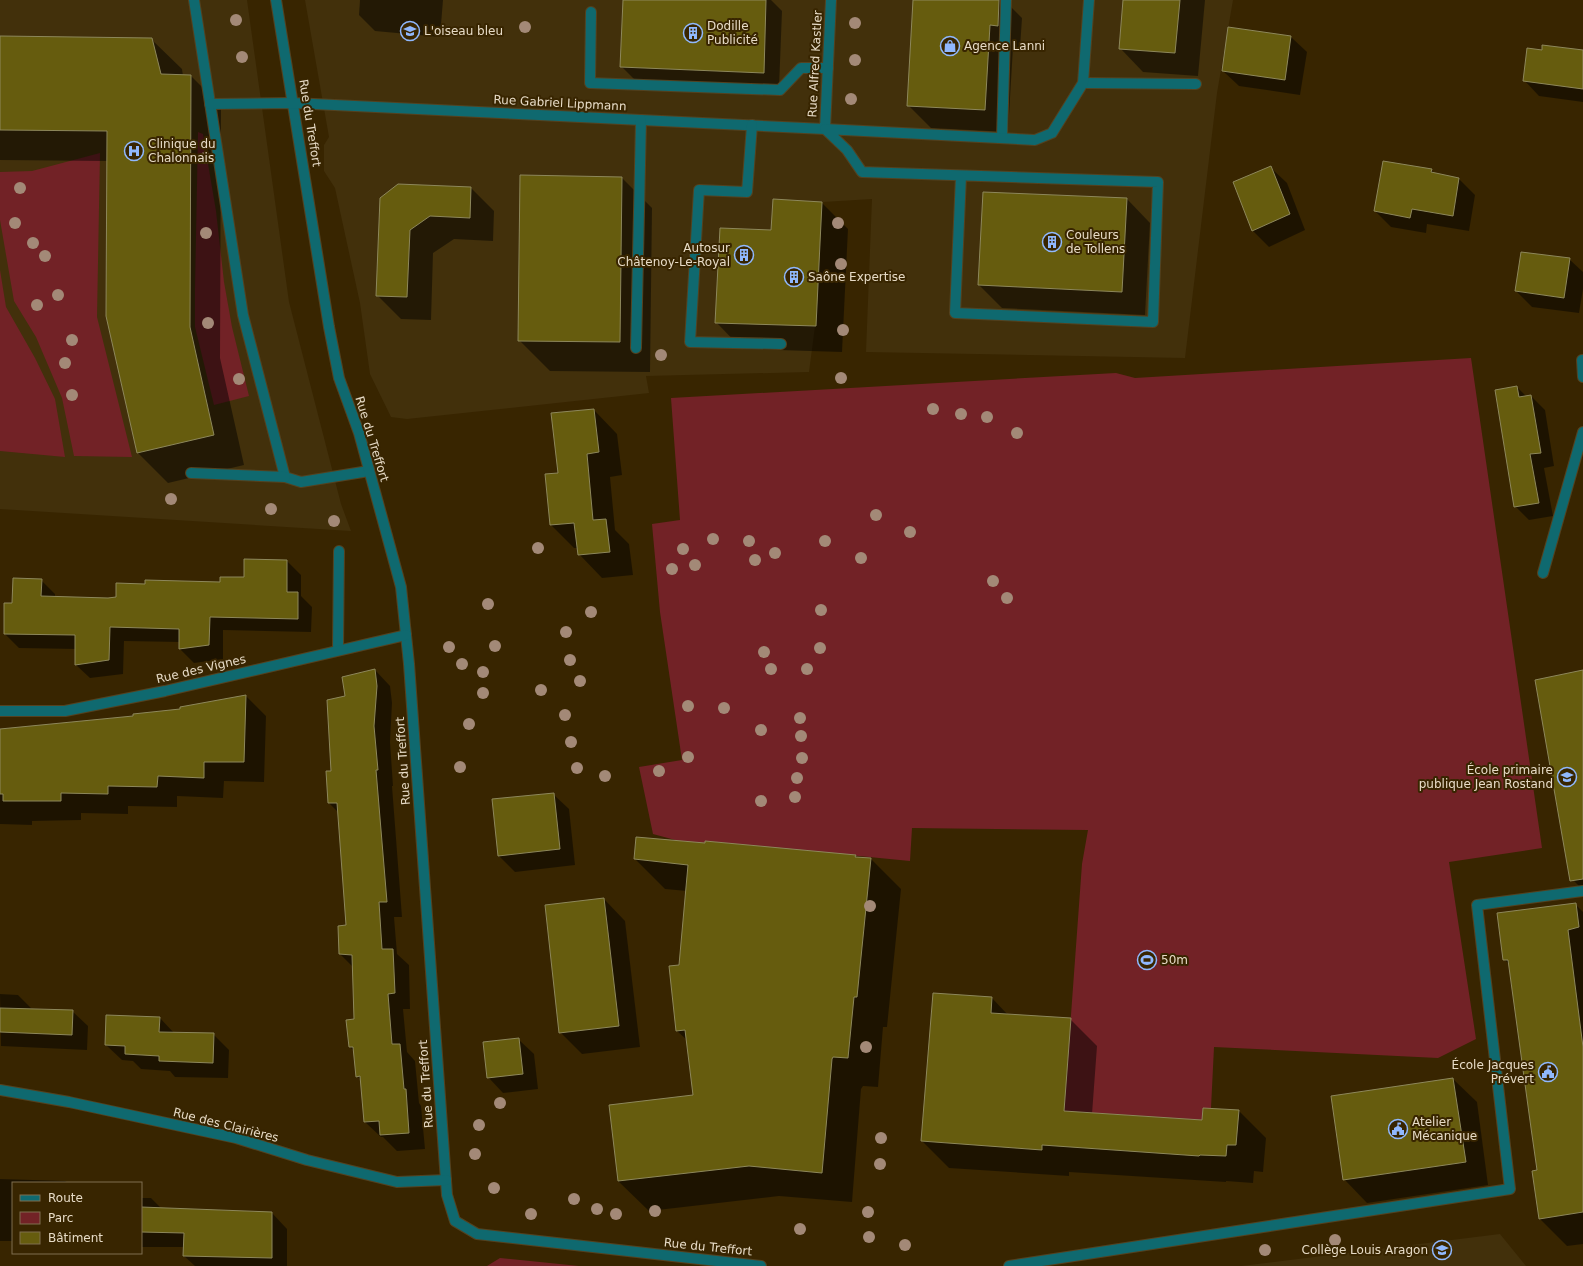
<svg xmlns="http://www.w3.org/2000/svg" width="1583" height="1266" font-family="'DejaVu Sans',sans-serif">
<rect width="100%" height="100%" fill="#382500"/>
<g fill="#42300b">
<polygon points="0,0 247,0 289,302 341,504 351,531 0,509"/>
<polygon points="305,0 1233,0 1217,93 1185,358 866,352 872,199 823,202 815,326 809,372 646,376 649,393 407,419 391,417 370,374 360,303 335,188 324,171 324,145 329,137"/>
<polygon points="1500,1234 1526,1266 1241,1266"/>
</g>
<g fill="#722226">
<polygon points="198,132 203,134 216,211 224,282 232,327 249,396 214,405 195,327 195,289"/>
<polygon points="100,153 97,317 132,457 74,456 62,398 36,337 14,301 0,220 0,172 32,171"/>
<polygon points="0,270 6,307 35,358 55,399 65,457 0,451"/>
<polygon points="1471,358 1542,848 1449,862 1476,1039 1438,1058 1214,1047 1211,1108 1203,1108 1202,1120 1064,1111 1082,864 1088,830 912,828 910,861 706,841 705,843 679,841 653,834 639,767 682,760 660,612 652,524 680,520 671,398 1116,373 1135,378"/>
<polygon points="500,1258 579,1266 487,1266"/>
</g>
<g fill="#0007">
<polygon points="360,0 443,0 440,37 375,31 359,15"/>
<polygon points="624,0 771,0 782,11 779,88 637,82 621,66"/>
<polygon points="914,0 1004,0 1022,18 1020,48 1013,47 1008,132 931,128 908,105"/>
<polygon points="1124,0 1205,0 1198,76 1143,72 1120,48"/>
<polygon points="1229,28 1291,37 1307,52 1300,95 1239,86 1223,71"/>
<polygon points="0,37 151,39 182,69 183,76 191,76 221,106 220,358 244,465 168,483 138,453 108,161 0,160"/>
<polygon points="1542,51 1583,51 1583,102 1539,96 1524,80"/>
<polygon points="1271,168 1287,183 1305,230 1269,247 1253,231 1234,183"/>
<polygon points="1431,170 1436,174 1459,179 1475,195 1469,231 1427,224 1426,233 1391,227 1375,211"/>
<polygon points="622,178 652,208 650,372 550,371 520,341"/>
<polygon points="399,185 471,188 494,211 493,241 454,239 433,253 431,320 401,319 377,295"/>
<polygon points="1127,199 1150,223 1145,315 1002,308 979,285"/>
<polygon points="822,203 848,229 842,352 742,349 716,322 772,231"/>
<polygon points="1569,259 1583,272 1583,289 1579,313 1532,307 1516,291"/>
<polygon points="1517,387 1527,397 1531,396 1545,410 1554,466 1544,468 1553,516 1529,520 1515,506"/>
<polygon points="594,410 617,434 622,475 610,477 615,530 629,544 633,575 602,578 579,554 578,548 574,548 551,525 546,475 559,474"/>
<polygon points="287,561 301,575 301,596 312,607 311,632 223,630 223,659 194,663 180,649 180,642 124,641 123,674 90,678 76,665 76,649 19,648 5,634 13,604 41,580 55,594 55,598 117,598 146,585 221,583 245,578"/>
<polygon points="375,670 390,686 392,703 390,742 393,786 392,786 402,917 394,917 397,954 409,965 410,1009 403,1009 407,1052 415,1061 419,1103 421,1106 425,1149 397,1151 383,1137 381,1137 365,1122 362,1081 357,1076 355,1052 350,1047 348,1020 355,1020 353,967 340,954 347,926 339,813 329,803 327,772 332,771 347,697"/>
<polygon points="1583,671 1583,890 1570,877"/>
<polygon points="246,696 266,716 264,782 224,781 223,798 177,796 177,807 128,806 128,814 81,813 81,820 32,821 32,825 0,824 0,730 134,716 181,710"/>
<polygon points="553,794 569,809 575,865 515,872 499,856 493,800"/>
<polygon points="855,856 857,858 871,859 901,889 887,1027 883,1027 878,1087 863,1086 861,1089 852,1202 779,1196 649,1211 618,1181 694,1096 688,1041 677,1031 680,966 687,891 665,889 635,859"/>
<polygon points="604,899 625,921 640,1047 582,1054 560,1032"/>
<polygon points="1575,904 1583,912 1583,1244 1567,1246 1539,1218 1538,1171 1510,965 1504,959"/>
<polygon points="0,994 18,995 33,1010 72,1011 88,1026 87,1050 1,1046"/>
<polygon points="992,998 1008,1015 1070,1019 1097,1046 1092,1114 1203,1121 1239,1111 1266,1138 1263,1172 1254,1171 1253,1183 1226,1181 1226,1182 1069,1172 1069,1176 949,1168 922,1141"/>
<polygon points="160,1018 174,1033 213,1034 229,1050 228,1078 175,1077 170,1071 141,1069 133,1061 122,1060 106,1045"/>
<polygon points="518,1039 534,1054 538,1089 503,1093 488,1077"/>
<polygon points="1453,1079 1477,1102 1488,1185 1367,1203 1344,1179"/>
<polygon points="0,1179 65,1181 68,1183 13,1183 13,1241 0,1241"/>
<polygon points="141,1198 151,1198 162,1209 272,1213 287,1229 287,1266 195,1266 184,1256 184,1247 141,1247"/>
</g>
<g fill="#665c0e" stroke="#8d875b">
<polygon points="623,0 766,0 764,73 620,67"/>
<polygon points="913,0 999,0 998,26 990,25 985,110 907,106"/>
<polygon points="1123,0 1180,0 1175,53 1119,49"/>
<polygon points="1228,27 1291,36 1285,80 1222,71"/>
<polygon points="0,36 152,38 161,74 191,75 190,327 214,435 137,453 106,316 107,131 0,130"/>
<polygon points="1542,45 1583,50 1583,89 1523,81 1527,48 1542,50"/>
<polygon points="1383,161 1432,169 1431,172 1459,178 1453,216 1412,209 1410,218 1374,211"/>
<polygon points="1271,166 1290,214 1252,231 1233,182"/>
<polygon points="520,175 622,177 620,342 518,341"/>
<polygon points="398,184 471,187 470,218 430,216 410,230 407,297 376,296 380,198"/>
<polygon points="983,192 1127,198 1122,292 978,285"/>
<polygon points="773,199 822,202 816,326 715,323 720,228 771,230"/>
<polygon points="1521,252 1570,258 1564,298 1515,291"/>
<polygon points="1517,386 1519,397 1531,395 1541,453 1530,454 1539,503 1514,507 1495,390"/>
<polygon points="594,409 599,452 587,454 593,520 606,519 610,552 578,555 574,523 550,525 545,474 558,473 551,413"/>
<polygon points="244,559 287,560 287,592 298,592 298,619 210,617 209,645 179,649 179,629 110,627 109,660 75,665 75,635 4,634 4,603 12,603 13,578 42,579 41,596 108,598 116,597 116,583 145,584 145,580 220,582 220,577 244,577"/>
<polygon points="375,669 377,686 374,726 378,770 376,770 387,902 379,902 382,949 393,949 395,993 388,994 392,1044 400,1044 404,1089 406,1089 409,1133 380,1135 379,1121 364,1122 360,1076 356,1077 353,1047 349,1047 346,1020 354,1019 352,955 339,954 338,926 346,925 337,803 328,803 326,771 331,771 327,700 345,696 342,677"/>
<polygon points="1583,670 1583,879 1570,881 1535,680"/>
<polygon points="246,695 244,762 204,762 204,778 158,776 157,787 108,786 108,794 61,793 61,801 3,801 3,794 0,794 0,729 133,716 133,714 180,709 180,707"/>
<polygon points="554,793 560,849 498,856 492,799"/>
<polygon points="636,837 705,843 705,841 856,855 855,857 871,858 857,997 854,997 848,1058 833,1057 832,1059 822,1173 749,1166 618,1181 609,1105 693,1095 685,1030 676,1031 669,966 679,965 688,865 634,859"/>
<polygon points="604,898 619,1026 559,1033 545,905"/>
<polygon points="1576,903 1579,927 1568,930 1583,1047 1583,1212 1539,1219 1532,1171 1537,1170 1531,1128 1508,960 1503,960 1497,913"/>
<polygon points="933,993 992,997 991,1013 1071,1018 1064,1111 1202,1120 1203,1108 1239,1110 1236,1145 1227,1145 1226,1156 1200,1155 1199,1156 1042,1145 1042,1150 921,1141"/>
<polygon points="0,1008 73,1010 72,1035 0,1032"/>
<polygon points="106,1015 160,1017 159,1032 214,1033 213,1063 159,1061 159,1056 125,1054 125,1046 105,1045"/>
<polygon points="519,1038 523,1074 487,1078 483,1042"/>
<polygon points="1453,1078 1466,1162 1343,1180 1331,1096"/>
<polygon points="141,1207 272,1212 272,1258 183,1256 184,1233 141,1232"/>
</g>
<g fill="none" stroke-linecap="round" stroke-linejoin="round">
<g stroke="#544220" stroke-width="12">
<g id="minor">
<polyline points="194,0 243,315 285,477 301,482 369,471"/>
<polyline points="276,0 329,327 339,378 359,433 401,587 409,664 447,1195 455,1221 477,1234 761,1266"/>
<polyline points="591,12 590,83 780,90 801,68 828,68"/>
<polyline points="1083,83 1196,84"/>
<polyline points="210,104 293,103 825,129 831,0"/>
<polyline points="752,125 747,192 699,190 690,342 781,344"/>
<polyline points="1002,138 1006,0"/>
<polyline points="961,176 955,313 1153,322 1158,182 862,172 847,150 825,129 1035,140 1052,133 1083,83 1089,0"/>
<polyline points="636,348 641,120"/>
<polyline points="1583,360 1582,360 1583,377"/>
<polyline points="191,473 285,477"/>
<polyline points="1543,573 1583,432"/>
<polyline points="338,649 339,551"/>
<polyline points="0,711 65,711 165,691 406,635"/>
<polyline points="0,1090 69,1102 236,1138 307,1160 397,1182 446,1180"/>
<polyline points="1009,1266 1510,1189 1477,905 1583,891"/>
</g>
</g>
<use href="#minor" stroke="#0f696f" stroke-width="10"/>
</g>
<g fill="#a38977">
<circle cx="236" cy="20" r="6"/>
<circle cx="855" cy="23" r="6"/>
<circle cx="525" cy="27" r="6"/>
<circle cx="242" cy="57" r="6"/>
<circle cx="855" cy="60" r="6"/>
<circle cx="851" cy="99" r="6"/>
<circle cx="205" cy="158" r="6"/>
<circle cx="20" cy="188" r="6"/>
<circle cx="15" cy="223" r="6"/>
<circle cx="838" cy="223" r="6"/>
<circle cx="206" cy="233" r="6"/>
<circle cx="33" cy="243" r="6"/>
<circle cx="45" cy="256" r="6"/>
<circle cx="841" cy="264" r="6"/>
<circle cx="58" cy="295" r="6"/>
<circle cx="37" cy="305" r="6"/>
<circle cx="208" cy="323" r="6"/>
<circle cx="843" cy="330" r="6"/>
<circle cx="72" cy="340" r="6"/>
<circle cx="661" cy="355" r="6"/>
<circle cx="65" cy="363" r="6"/>
<circle cx="841" cy="378" r="6"/>
<circle cx="239" cy="379" r="6"/>
<circle cx="72" cy="395" r="6"/>
<circle cx="933" cy="409" r="6"/>
<circle cx="961" cy="414" r="6"/>
<circle cx="987" cy="417" r="6"/>
<circle cx="1017" cy="433" r="6"/>
<circle cx="171" cy="499" r="6"/>
<circle cx="271" cy="509" r="6"/>
<circle cx="876" cy="515" r="6"/>
<circle cx="334" cy="521" r="6"/>
<circle cx="910" cy="532" r="6"/>
<circle cx="713" cy="539" r="6"/>
<circle cx="749" cy="541" r="6"/>
<circle cx="825" cy="541" r="6"/>
<circle cx="538" cy="548" r="6"/>
<circle cx="683" cy="549" r="6"/>
<circle cx="775" cy="553" r="6"/>
<circle cx="861" cy="558" r="6"/>
<circle cx="755" cy="560" r="6"/>
<circle cx="695" cy="565" r="6"/>
<circle cx="672" cy="569" r="6"/>
<circle cx="993" cy="581" r="6"/>
<circle cx="1007" cy="598" r="6"/>
<circle cx="488" cy="604" r="6"/>
<circle cx="821" cy="610" r="6"/>
<circle cx="591" cy="612" r="6"/>
<circle cx="566" cy="632" r="6"/>
<circle cx="495" cy="646" r="6"/>
<circle cx="449" cy="647" r="6"/>
<circle cx="820" cy="648" r="6"/>
<circle cx="764" cy="652" r="6"/>
<circle cx="570" cy="660" r="6"/>
<circle cx="462" cy="664" r="6"/>
<circle cx="771" cy="669" r="6"/>
<circle cx="807" cy="669" r="6"/>
<circle cx="483" cy="672" r="6"/>
<circle cx="580" cy="681" r="6"/>
<circle cx="541" cy="690" r="6"/>
<circle cx="483" cy="693" r="6"/>
<circle cx="688" cy="706" r="6"/>
<circle cx="724" cy="708" r="6"/>
<circle cx="565" cy="715" r="6"/>
<circle cx="800" cy="718" r="6"/>
<circle cx="469" cy="724" r="6"/>
<circle cx="761" cy="730" r="6"/>
<circle cx="801" cy="736" r="6"/>
<circle cx="571" cy="742" r="6"/>
<circle cx="688" cy="757" r="6"/>
<circle cx="802" cy="758" r="6"/>
<circle cx="460" cy="767" r="6"/>
<circle cx="577" cy="768" r="6"/>
<circle cx="659" cy="771" r="6"/>
<circle cx="605" cy="776" r="6"/>
<circle cx="797" cy="778" r="6"/>
<circle cx="795" cy="797" r="6"/>
<circle cx="761" cy="801" r="6"/>
<circle cx="870" cy="906" r="6"/>
<circle cx="866" cy="1047" r="6"/>
<circle cx="500" cy="1103" r="6"/>
<circle cx="479" cy="1125" r="6"/>
<circle cx="881" cy="1138" r="6"/>
<circle cx="475" cy="1154" r="6"/>
<circle cx="880" cy="1164" r="6"/>
<circle cx="494" cy="1188" r="6"/>
<circle cx="574" cy="1199" r="6"/>
<circle cx="597" cy="1209" r="6"/>
<circle cx="655" cy="1211" r="6"/>
<circle cx="868" cy="1212" r="6"/>
<circle cx="531" cy="1214" r="6"/>
<circle cx="616" cy="1214" r="6"/>
<circle cx="800" cy="1229" r="6"/>
<circle cx="869" cy="1237" r="6"/>
<circle cx="1335" cy="1240" r="6"/>
<circle cx="905" cy="1245" r="6"/>
<circle cx="1265" cy="1250" r="6"/>
</g>
<defs>
<g id="school-ring" transform="scale(1)"><circle r="9.5" fill="#382500" stroke="#90b8fd" stroke-width="1.5"/><path d="M0-5L7-2L0 1L-7-2ZM-4 1L0 2.5L4 1V4Q0 6-4 4Z" fill="#90b8fd"/></g>
<g id="building-ring" transform="scale(1)"><circle r="9.5" fill="#382500" stroke="#90b8fd" stroke-width="1.5"/><path d="M-4-6H4V6H1V3H-1V6H-4ZM-2.5-4.3h1.7v1.8h-1.7ZM.8-4.3h1.7v1.8H.8ZM-2.5-1h1.7V.8h-1.7ZM.8-1h1.7V.8H.8Z" fill="#90b8fd"/></g>
<g id="shop-ring" transform="scale(1)"><circle r="9.5" fill="#382500" stroke="#90b8fd" stroke-width="1.5"/><path d="M-5-2.5h2.3a2.7 3.5 0 0 1 5.4 0H5L5.5 6h-11ZM-1.5-2.5h3a1.5 2.3 0 0 0-3 0Z" fill="#90b8fd"/></g>
<g id="hospital-ring" transform="scale(1)"><circle r="9.5" fill="#382500" stroke="#90b8fd" stroke-width="1.5"/><path d="M-5-5h3v3.5h4V-5h3V5h-3V1.5h-4V5h-3Z" fill="#90b8fd"/></g>
<g id="stadium-ring" transform="scale(1)"><circle r="9.5" fill="#382500" stroke="#90b8fd" stroke-width="1.5"/><path d="M0-5a6.5 5 0 1 0 0 10a6.5 5 0 1 0 0-10ZM-3.5-1.8h7v3.6h-7Z" fill="#90b8fd"/></g>
<g id="civic-ring" transform="scale(1)"><circle r="9.5" fill="#382500" stroke="#90b8fd" stroke-width="1.5"/><path d="M-.6-6.5H3V-4.5H.6V-3L4-1V1h2V6H-6V1h2V-1L-.6-3ZM-1.2 2.5V6h2.4V2.5Z" fill="#90b8fd"/></g>
</defs>
<g fill-rule="evenodd">
<use href="#school-ring" x="410" y="31"/>
<use href="#building-ring" x="693" y="33"/>
<use href="#shop-ring" x="950" y="46"/>
<use href="#hospital-ring" x="134" y="151"/>
<use href="#building-ring" x="1052" y="242"/>
<use href="#building-ring" x="744" y="255"/>
<use href="#building-ring" x="794" y="277"/>
<use href="#school-ring" x="1567" y="777"/>
<use href="#stadium-ring" x="1147" y="960"/>
<use href="#civic-ring" x="1548" y="1072"/>
<use href="#civic-ring" x="1398" y="1129"/>
<use href="#school-ring" x="1442" y="1250"/>
</g>
<g text-anchor="middle" stroke-width="4" stroke-linejoin="round" paint-order="stroke">
<g font-size="12" fill="#e7dbc6" stroke="#382500" text-anchor="start">
<text x="707" y="30">Dodille<tspan x="707" dy="14">Publicité</tspan></text>
<text x="424" y="35">L'oiseau bleu</text>
<text x="964" y="50">Agence Lanni</text>
<text x="148" y="148">Clinique du<tspan x="148" dy="14">Chalonnais</tspan></text>
<text x="1066" y="239">Couleurs<tspan x="1066" dy="14">de Tollens</tspan></text>
<text x="730" y="252" text-anchor="end">Autosur<tspan x="730" dy="14">Châtenoy-Le-Royal</tspan></text>
<text x="808" y="281">Saône Expertise</text>
<text x="1553" y="774" text-anchor="end">École primaire<tspan x="1553" dy="14">publique Jean Rostand</tspan></text>
<text x="1161" y="964">50m</text>
<text x="1534" y="1069" text-anchor="end">École Jacques<tspan x="1534" dy="14">Prévert</tspan></text>
<text x="1412" y="1126">Atelier<tspan x="1412" dy="14">Mécanique</tspan></text>
<text x="1428" y="1254" text-anchor="end">Collège Louis Aragon</text>
</g>
<g font-size="12" fill="#e7dbc6" stroke="#382500">
<text transform="translate(815 64) rotate(-87)" y="4">Rue Alfred Kastler</text>
<text transform="translate(560 103) rotate(3)" y="4">Rue Gabriel Lippmann</text>
<text transform="translate(310 123) rotate(81)" y="4">Rue du Treffort</text>
<text transform="translate(372 439) rotate(73)" y="4">Rue du Treffort</text>
<text transform="translate(201 669) rotate(-13)" y="4">Rue des Vignes</text>
<text transform="translate(403 761) rotate(-94)" y="4">Rue du Treffort</text>
<text transform="translate(426 1084) rotate(-94)" y="4">Rue du Treffort</text>
<text transform="translate(226 1125) rotate(14)" y="4">Rue des Clairières</text>
<text transform="translate(708 1247) rotate(6)" y="4">Rue du Treffort</text>
</g>
</g>
<rect x="12" y="1182" width="130" height="72" fill="#382500" stroke="#7e6e4f"/>
<rect x="20" y="1195" width="20" height="6" fill="#0f696f" stroke="#7e6e4f"/>
<text x="48" y="1202" font-size="12" fill="#e7dbc6">Route</text>
<rect x="20" y="1212" width="20" height="12" fill="#722226" stroke="#7e6e4f"/>
<text x="48" y="1222" font-size="12" fill="#e7dbc6">Parc</text>
<rect x="20" y="1232" width="20" height="12" fill="#665c0e" stroke="#7e6e4f"/>
<text x="48" y="1242" font-size="12" fill="#e7dbc6">Bâtiment</text>
</svg>
